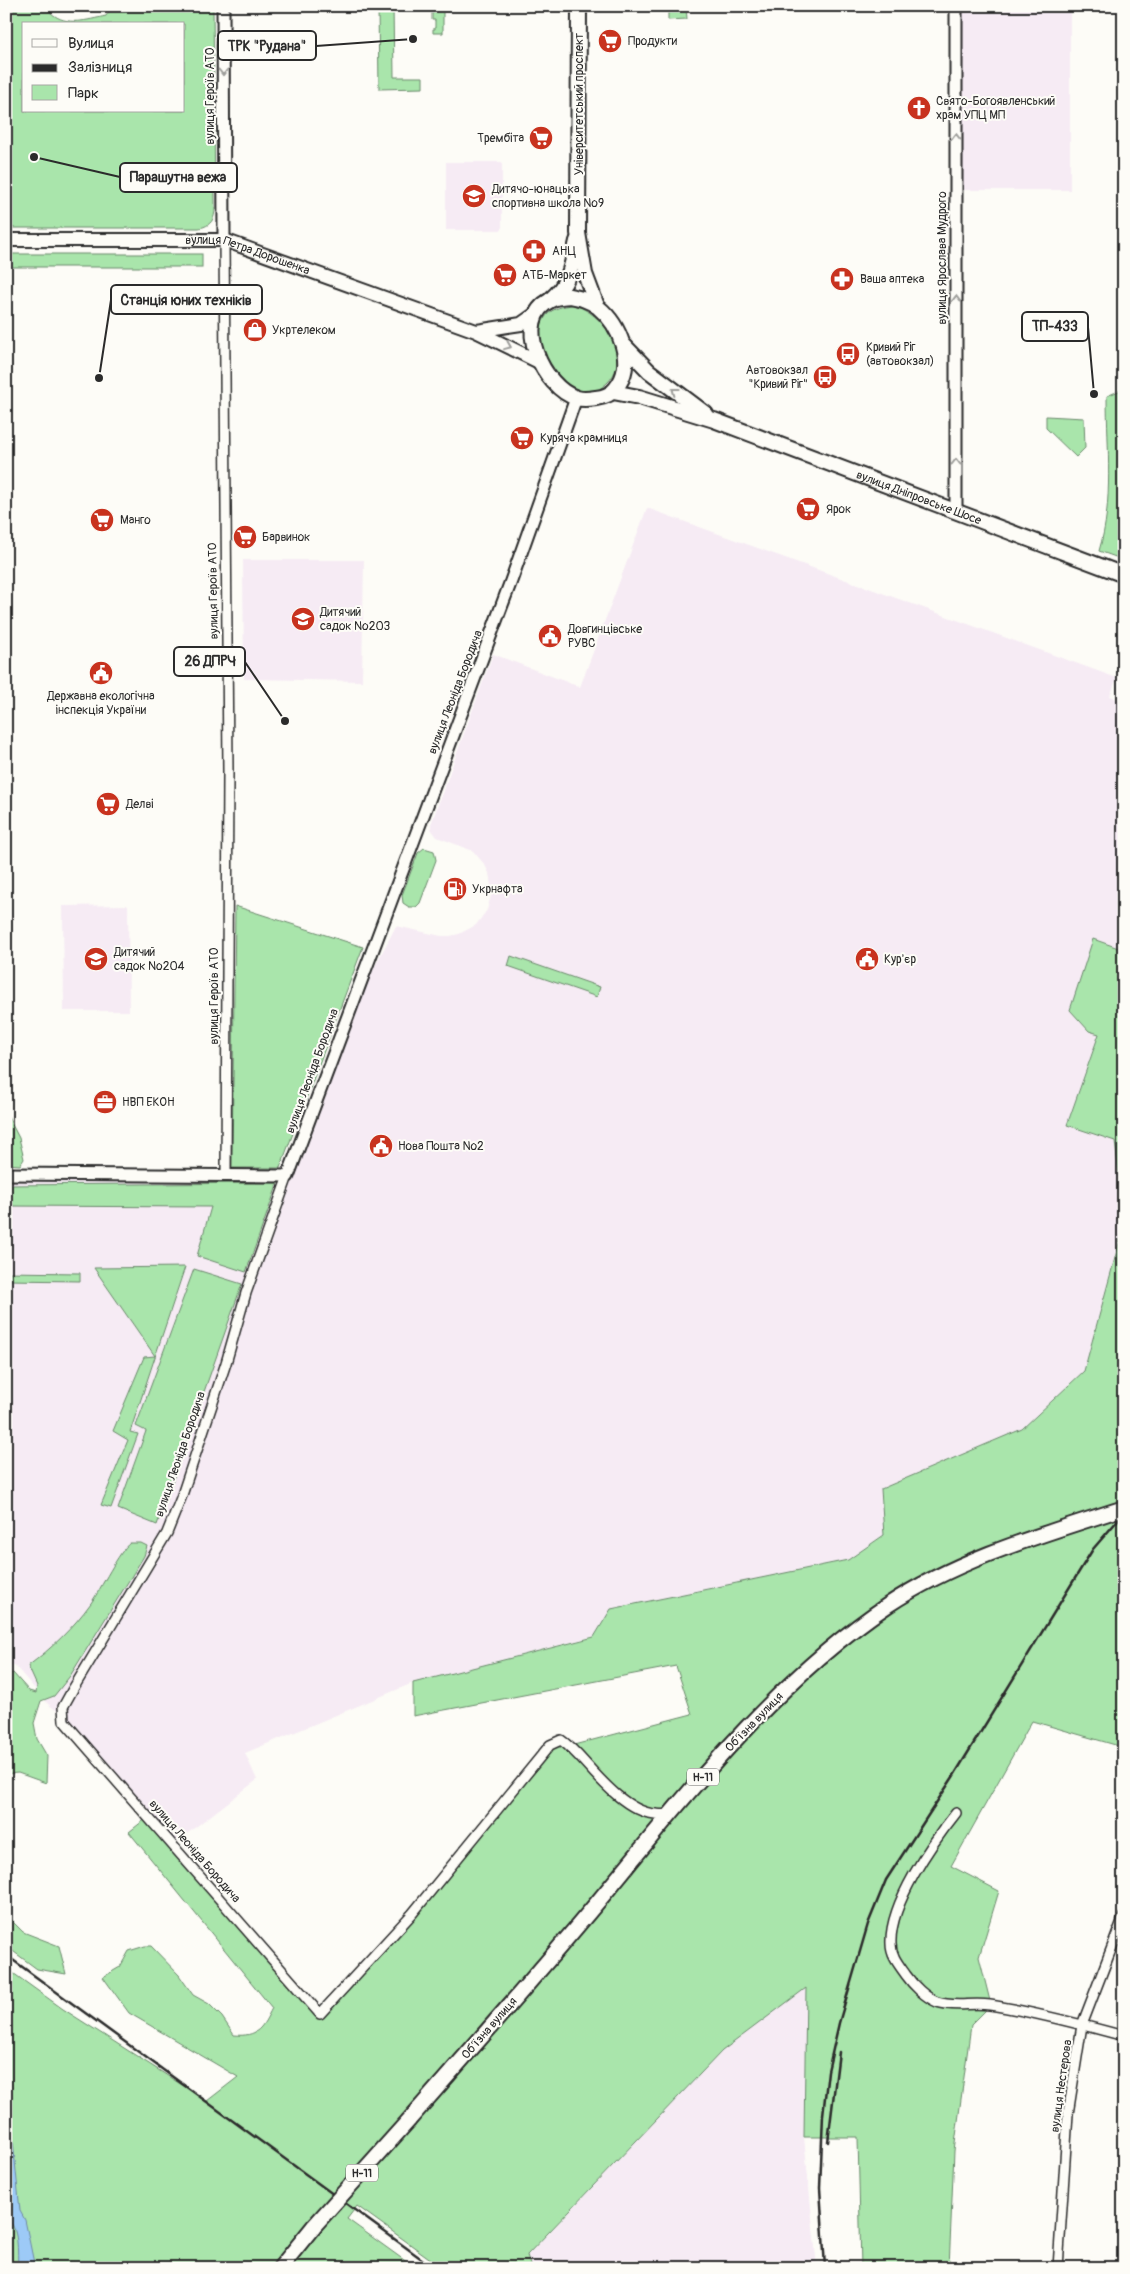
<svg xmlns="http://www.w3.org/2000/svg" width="1130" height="2274" font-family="Pangolin,sans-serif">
<rect width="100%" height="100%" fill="#fdfcf7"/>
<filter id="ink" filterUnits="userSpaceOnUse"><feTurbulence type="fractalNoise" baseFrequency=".02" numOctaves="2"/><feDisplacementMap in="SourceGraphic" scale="10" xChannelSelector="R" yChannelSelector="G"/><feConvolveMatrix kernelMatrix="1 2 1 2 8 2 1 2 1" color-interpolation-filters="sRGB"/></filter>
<g filter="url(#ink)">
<g fill="#f6ebf4">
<rect x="956" y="6" width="114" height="184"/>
<rect x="446" y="162" width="56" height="68"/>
<polygon points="647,508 1117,678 1110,696 1124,702 1124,950 1093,939 1099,1034 1067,1125 1115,1141 1124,1225 1084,1371 1022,1429 881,1489 884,1535 848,1560 611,1609 603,1634 413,1683 245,1753 257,1780 171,1846 70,1724 68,1714 72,1691 63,1715 49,1705 16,1667 6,1662 6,1181 281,1180 263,1245 342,1029 396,926 441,936 450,936 459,934 476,925 487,910 492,892 489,873 485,865 473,851 437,837 431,829 431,824 493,654 580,687"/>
<polygon points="243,560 364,560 362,681 244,679"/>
<polygon points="128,905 129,1011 64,1011 63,906"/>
<polygon points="807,1987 804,2137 817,2268 531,2268 527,2256 722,2051"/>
</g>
<g fill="#a9e5ab" stroke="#6a886b" fill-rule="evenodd">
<path d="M 6,6 L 52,6 L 51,13 C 67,27 87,20 106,16 L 113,6 L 213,6 L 215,208 C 215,219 211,226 199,228 L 6,228 ZM 24,24 L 184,24 L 184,111 L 24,111 Z"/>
<polygon points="378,6 393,6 394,77 423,77 423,88 379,89"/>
<polygon points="432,6 443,6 443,33 433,33 433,29 435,29 435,20 432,20"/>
<polygon points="668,6 686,6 687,19 668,20"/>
<rect x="6" y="254" width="196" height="13"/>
<path d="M 573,305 C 603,312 633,356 608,382 C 586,406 558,382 546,363 C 544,360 540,356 539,353 C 538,349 539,342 540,338 C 540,315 551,307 573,305 Z"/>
<path d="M 1121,390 L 1124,390 L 1124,560 L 1099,551 C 1114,501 1107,448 1107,396 Z"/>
<polygon points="1046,416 1084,418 1085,448 1076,457 1046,428"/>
<polygon points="424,848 434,851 436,860 420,903 416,907 409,907 403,903 402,895 418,853"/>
<polygon points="235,906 363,947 280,1168 232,1168"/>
<polygon points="1093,939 1124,950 1124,1219 1115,1141 1067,1125 1099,1034 1089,1031 1070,1010"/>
<polygon points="511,956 600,987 597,997 508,966"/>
<polygon points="7,1115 19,1138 24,1159 20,1165 6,1164"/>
<polygon points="278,1183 246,1272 197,1256 211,1207 6,1206 6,1185"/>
<path d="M 1124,1225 L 1124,1730 L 1119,1746 L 1032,1721 L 951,1866 L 999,1891 L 979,1957 L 991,2005 L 971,2025 L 954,2151 L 949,2268 L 861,2268 L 858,2137 L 804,2137 L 806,1988 L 722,2051 L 527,2255 L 531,2268 L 443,2268 L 357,2206 L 347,2219 L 415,2268 L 6,2268 L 6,1968 L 63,2009 L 207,2101 L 238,2077 L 129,2013 L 103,1977 L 120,1967 L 129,1951 L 145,1946 L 151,1946 L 179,1975 L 193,1995 L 209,2004 L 222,2017 L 234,2035 C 258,2037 262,2028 272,2008 L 129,1832 L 148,1817 L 320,2013 L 550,1745 L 561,1740 L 570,1746 L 692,1714 L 676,1666 L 413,1716 L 413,1683 L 594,1637 L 611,1609 L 848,1560 L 884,1535 L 881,1489 L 1022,1429 L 1084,1371 Z"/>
<polygon points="185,1267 130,1432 138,1434 111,1508 101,1505 128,1440 113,1431 144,1357 155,1356 94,1268"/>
<polygon points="194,1269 242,1284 157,1525 118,1509 146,1431 136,1426"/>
<polygon points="6,1272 80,1273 80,1281 6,1280"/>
<path d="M 130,1543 L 141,1543 L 147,1546 L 144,1556 L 70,1676 L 54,1696 L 41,1701 L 34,1723 L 37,1739 L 47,1756 L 46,1783 L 18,1773 L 6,1774 L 6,1675 L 13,1673 L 29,1691 L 36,1693 L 37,1686 L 28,1666 C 52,1648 73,1628 91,1603 C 101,1589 119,1551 130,1543 Z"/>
<polygon points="6,1915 23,1932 59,1946 66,1974 37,1969 6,1946"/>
</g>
<path fill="#9dcaf7" stroke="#6f8aa5" d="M 6,2132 L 13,2141 L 20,2211 L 25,2220 L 35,2268 L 18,2268 C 17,2251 20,2229 6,2217 Z"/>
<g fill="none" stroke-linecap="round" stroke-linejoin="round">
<g stroke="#2b2b2b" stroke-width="12">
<g id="minor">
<polyline points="224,240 228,772 226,1176"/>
<path d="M 288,1176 L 246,1293 L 226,1363 L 181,1498 L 167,1533 L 73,1689 L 63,1707 L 64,1721 L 320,2014 L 412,1914 L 550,1745 L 561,1740 C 571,1747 578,1755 586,1764 C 603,1783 629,1812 655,1814 C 660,1815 666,1814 671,1814"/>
<path d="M 956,1813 C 932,1843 889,1904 891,1944 C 891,1956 899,1965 906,1975 C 913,1985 925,1997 937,2002 C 955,2008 972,2002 990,2005 C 1035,2012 1080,2024 1124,2036"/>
<polyline points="1058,2268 1068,2114 1082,2025 1124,1916"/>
</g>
</g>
<g stroke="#2b2b2b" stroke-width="15">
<g id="tertiary">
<polyline points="223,6 224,240"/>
<polyline points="956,6 956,511"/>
<polyline points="6,1174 288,1176 511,581 576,398"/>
</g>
</g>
<g stroke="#2b2b2b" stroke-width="16">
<g id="secondary">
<path id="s1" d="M 6,240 L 224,240 L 476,331 L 539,362"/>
<polyline points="477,331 521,324 538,312"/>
</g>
</g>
<g stroke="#2b2b2b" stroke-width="18">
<g id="primary">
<polyline points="579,6 578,233 585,274 597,306"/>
<path d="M 570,296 C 580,298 589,300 598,307 C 620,325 636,364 616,388 C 611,395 604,397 596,398 C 590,399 583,400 577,398 C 543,389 511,319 551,300 C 556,297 564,297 570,296 Z"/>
<path d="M 551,299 C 570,283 572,264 577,241"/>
<polyline points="623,344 649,371 706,414"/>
<path id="s2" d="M 613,392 L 639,397 L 714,420 L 1124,575"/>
<path d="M 409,2120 C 472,2048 535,1977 596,1904 C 682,1800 775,1680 888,1605 C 959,1558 1044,1534 1124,1508"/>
<polyline points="280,2268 314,2226"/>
</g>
</g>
<use href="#minor" stroke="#fdfcf7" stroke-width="9"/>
<use href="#tertiary" stroke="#fdfcf7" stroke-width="11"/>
<use href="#secondary" stroke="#fdfcf7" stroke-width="12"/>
<use href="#primary" stroke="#fdfcf7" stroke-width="14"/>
<g stroke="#2b2b2b" stroke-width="2.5">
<polyline points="6,1955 434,2268"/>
<polyline points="828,2142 839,2052"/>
<polyline points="825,2268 820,2188 823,2115 828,2071 839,2023 868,1924 886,1880 953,1777 1093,1549 1124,1513"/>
</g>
<g stroke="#2b2b2b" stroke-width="18" stroke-linecap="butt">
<polyline id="primary-bridge" points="314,2226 409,2120"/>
</g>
<use href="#primary-bridge" stroke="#fdfcf7" stroke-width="14"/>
</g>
<defs><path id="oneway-chevron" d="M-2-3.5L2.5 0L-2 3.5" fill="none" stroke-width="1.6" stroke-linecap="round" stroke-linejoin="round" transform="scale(1.25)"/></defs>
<g stroke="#9e9e9b">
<use href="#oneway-chevron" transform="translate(223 72) rotate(90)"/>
<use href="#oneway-chevron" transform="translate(956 137) rotate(-90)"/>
<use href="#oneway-chevron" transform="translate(956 299) rotate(-90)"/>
<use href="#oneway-chevron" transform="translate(508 346) rotate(22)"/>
<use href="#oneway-chevron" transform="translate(675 391) rotate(-143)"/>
<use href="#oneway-chevron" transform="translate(956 462) rotate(-90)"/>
</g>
</g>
<defs>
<g id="supermarket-disc" transform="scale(1.25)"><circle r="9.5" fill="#c8321e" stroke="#fdfcf7"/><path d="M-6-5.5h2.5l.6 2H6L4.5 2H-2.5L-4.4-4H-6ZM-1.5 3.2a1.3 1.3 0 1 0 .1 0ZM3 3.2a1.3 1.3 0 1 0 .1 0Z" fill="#fff"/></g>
<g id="church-disc" transform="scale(1.25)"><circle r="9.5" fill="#c8321e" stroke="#fdfcf7"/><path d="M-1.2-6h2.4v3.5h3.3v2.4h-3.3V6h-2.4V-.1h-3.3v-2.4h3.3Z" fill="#fff"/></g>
<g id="school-disc" transform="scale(1.25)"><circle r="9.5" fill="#c8321e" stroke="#fdfcf7"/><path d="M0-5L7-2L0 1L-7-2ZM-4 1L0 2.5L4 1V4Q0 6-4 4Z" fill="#fff"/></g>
<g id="pharmacy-disc" transform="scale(1.25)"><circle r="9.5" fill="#c8321e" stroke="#fdfcf7"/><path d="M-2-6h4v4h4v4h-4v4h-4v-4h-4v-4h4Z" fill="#fff"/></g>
<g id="shop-disc" transform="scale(1.25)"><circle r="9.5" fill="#c8321e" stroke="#fdfcf7"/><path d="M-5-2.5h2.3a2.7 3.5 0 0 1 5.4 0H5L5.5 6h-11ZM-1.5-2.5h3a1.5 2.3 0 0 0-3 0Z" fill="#fff"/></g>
<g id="bus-disc" transform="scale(1.25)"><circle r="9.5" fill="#c8321e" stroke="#fdfcf7"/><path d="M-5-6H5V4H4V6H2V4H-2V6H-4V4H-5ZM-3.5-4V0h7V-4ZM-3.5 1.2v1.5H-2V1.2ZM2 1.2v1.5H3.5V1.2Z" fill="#fff"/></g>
<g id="civic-disc" transform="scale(1.25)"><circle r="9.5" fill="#c8321e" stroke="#fdfcf7"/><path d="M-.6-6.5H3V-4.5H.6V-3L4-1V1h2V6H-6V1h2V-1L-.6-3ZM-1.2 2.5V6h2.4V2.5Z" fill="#fff"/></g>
<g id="fuel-disc" transform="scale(1.25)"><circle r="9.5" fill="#c8321e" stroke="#fdfcf7"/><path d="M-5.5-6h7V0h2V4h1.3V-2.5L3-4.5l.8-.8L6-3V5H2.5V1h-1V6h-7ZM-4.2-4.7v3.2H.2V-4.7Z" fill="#fff"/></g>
<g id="office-disc" transform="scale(1.25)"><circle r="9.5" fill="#c8321e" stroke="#fdfcf7"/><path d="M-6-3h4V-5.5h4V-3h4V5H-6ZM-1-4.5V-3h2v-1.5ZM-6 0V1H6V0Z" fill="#fff"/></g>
</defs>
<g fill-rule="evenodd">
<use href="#supermarket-disc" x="610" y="41"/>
<use href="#church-disc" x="919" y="108"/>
<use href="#supermarket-disc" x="541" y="138"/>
<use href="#school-disc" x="474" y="196"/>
<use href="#pharmacy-disc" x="534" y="251"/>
<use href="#supermarket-disc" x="505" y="275"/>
<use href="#pharmacy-disc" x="842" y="279"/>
<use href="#shop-disc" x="255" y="330"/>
<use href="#bus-disc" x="848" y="354"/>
<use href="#bus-disc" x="825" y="377"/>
<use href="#supermarket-disc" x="522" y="438"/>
<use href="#supermarket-disc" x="808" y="509"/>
<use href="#supermarket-disc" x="102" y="520"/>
<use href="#supermarket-disc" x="245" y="537"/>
<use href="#school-disc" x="303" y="619"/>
<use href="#civic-disc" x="550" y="636"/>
<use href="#civic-disc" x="101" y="673"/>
<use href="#supermarket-disc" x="108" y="804"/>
<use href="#fuel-disc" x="455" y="889"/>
<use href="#school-disc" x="96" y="959"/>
<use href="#civic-disc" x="867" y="959"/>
<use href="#office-disc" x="105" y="1102"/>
<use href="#civic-disc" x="381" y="1146"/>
</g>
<g text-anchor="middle" stroke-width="4" stroke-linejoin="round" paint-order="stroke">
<g fill="#fdfcf7" stroke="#6a6a68" stroke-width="1">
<rect x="687" y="1768.5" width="32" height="17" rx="4"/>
<rect x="346" y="2164.5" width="32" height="17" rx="4"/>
</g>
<g font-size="11" font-weight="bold" fill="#2b2b2b">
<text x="703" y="1781">Н-11</text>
<text x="362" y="2177">Н-11</text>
</g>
<g font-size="12" fill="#2b2b2b" stroke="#fdfcf7" text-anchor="start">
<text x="628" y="45">Продукти</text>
<text x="936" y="105">Свято-Богоявленський<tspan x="936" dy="14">храм УПЦ МП</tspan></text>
<text x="524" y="142" text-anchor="end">Трембіта</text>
<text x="492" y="193">Дитячо-юнацька<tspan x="492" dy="14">спортивна школа №9</tspan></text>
<text x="552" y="255">АНЦ</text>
<text x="522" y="279">АТБ-Маркет</text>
<text x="860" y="283">Ваша аптека</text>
<text x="272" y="334">Укртелеком</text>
<text x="866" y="351">Кривий Ріг<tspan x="866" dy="14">(автовокзал)</tspan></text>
<text x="808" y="374" text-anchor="end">Автовокзал<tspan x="808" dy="14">"Кривий Ріг"</tspan></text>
<text x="540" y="442">Куряча крамниця</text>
<text x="826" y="513">Ярок</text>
<text x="120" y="524">Манго</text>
<text x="262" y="541">Барвинок</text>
<text x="320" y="616">Дитячий<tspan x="320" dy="14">садок №203</tspan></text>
<text x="568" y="633">Довгинцівське<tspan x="568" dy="14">РУВС</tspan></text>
<text x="101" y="700" text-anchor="middle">Державна екологічна<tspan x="101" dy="14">інспекція України</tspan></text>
<text x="126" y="808">Делві</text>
<text x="472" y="893">Укрнафта</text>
<text x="114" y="956">Дитячий<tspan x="114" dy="14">садок №204</tspan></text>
<text x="884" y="963">Кур'єр</text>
<text x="122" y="1106">НВП ЕКОН</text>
<text x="398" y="1150">Нова Пошта №2</text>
</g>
<g font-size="12" fill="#2b2b2b" stroke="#fdfcf7">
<text transform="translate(210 96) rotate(-90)" y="4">вулиця Героїв АТО</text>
<text transform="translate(579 104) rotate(-90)" y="4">Університетський проспект</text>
<text dy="4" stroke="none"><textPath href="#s1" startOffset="244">вулиця Петра Дорошенка</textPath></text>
<text transform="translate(942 258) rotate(-90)" y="4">вулиця Ярослава Мудрого</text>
<text dy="4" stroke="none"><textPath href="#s2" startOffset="324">вулиця Дніпровське Шосе</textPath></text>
<text transform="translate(213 591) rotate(-91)" y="4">вулиця Героїв АТО</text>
<text transform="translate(455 692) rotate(-69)" y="4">вулиця Леоніда Бородича</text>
<text transform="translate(214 996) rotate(-90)" y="4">вулиця Героїв АТО</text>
<text transform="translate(312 1071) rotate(-70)" y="4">вулиця Леоніда Бородича</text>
<text transform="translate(180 1454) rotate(-71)" y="4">вулиця Леоніда Бородича</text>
<text transform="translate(754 1722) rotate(-46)" y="4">Обʼїзна вулиця</text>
<text transform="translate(195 1851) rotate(49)" y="4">вулиця Леоніда Бородича</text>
<text transform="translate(489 2028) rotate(-49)" y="4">Обʼїзна вулиця</text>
<text transform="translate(1061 2086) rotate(-82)" y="4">вулиця Нестерова</text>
</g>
</g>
<path fill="none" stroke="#2b2b2b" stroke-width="2" d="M413 39L316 46M34 157L120 177M99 378L111 300M1094 394L1088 327M285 721L245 662"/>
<g fill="#2b2b2b" stroke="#fdfcf7" stroke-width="2">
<circle cx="413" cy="39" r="5"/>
<circle cx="34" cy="157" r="5"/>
<circle cx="99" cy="378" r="5"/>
<circle cx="1094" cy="394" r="5"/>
<circle cx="285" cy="721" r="5"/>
</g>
<g fill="#fdfcf7" stroke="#2b2b2b" stroke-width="2">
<rect x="218" y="31" width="98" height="29" rx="5"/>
<rect x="120" y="163" width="117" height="29" rx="5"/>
<rect x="111" y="285" width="151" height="29" rx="5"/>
<rect x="1022" y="312" width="66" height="29" rx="5"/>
<rect x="174" y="647" width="71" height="29" rx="5"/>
</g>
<g font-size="14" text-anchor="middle" font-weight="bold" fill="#2b2b2b">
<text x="267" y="51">ТРК "Рудана"</text>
<text x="178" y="182">Парашутна вежа</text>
<text x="186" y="305">Станція юних техніків</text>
<text x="1055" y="331">ТП-433</text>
<text x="210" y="666">26 ДПРЧ</text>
</g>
<rect width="1130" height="2274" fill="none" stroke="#fdfcf7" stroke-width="25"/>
<rect x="12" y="12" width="1105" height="2249" fill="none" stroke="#2b2b2b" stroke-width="2" filter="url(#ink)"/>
<rect x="22" y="22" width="162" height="90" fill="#fdfcf7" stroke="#a9a8a5"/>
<rect x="32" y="39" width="25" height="8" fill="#fdfcf7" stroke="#a9a8a5"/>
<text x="68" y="48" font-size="15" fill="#2b2b2b">Вулиця</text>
<rect x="32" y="64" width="25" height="8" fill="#2b2b2b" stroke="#a9a8a5"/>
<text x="68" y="72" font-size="15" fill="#2b2b2b">Залізниця</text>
<rect x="32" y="85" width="25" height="15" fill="#a9e5ab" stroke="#a9a8a5"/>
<text x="68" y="98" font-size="15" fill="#2b2b2b">Парк</text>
</svg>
